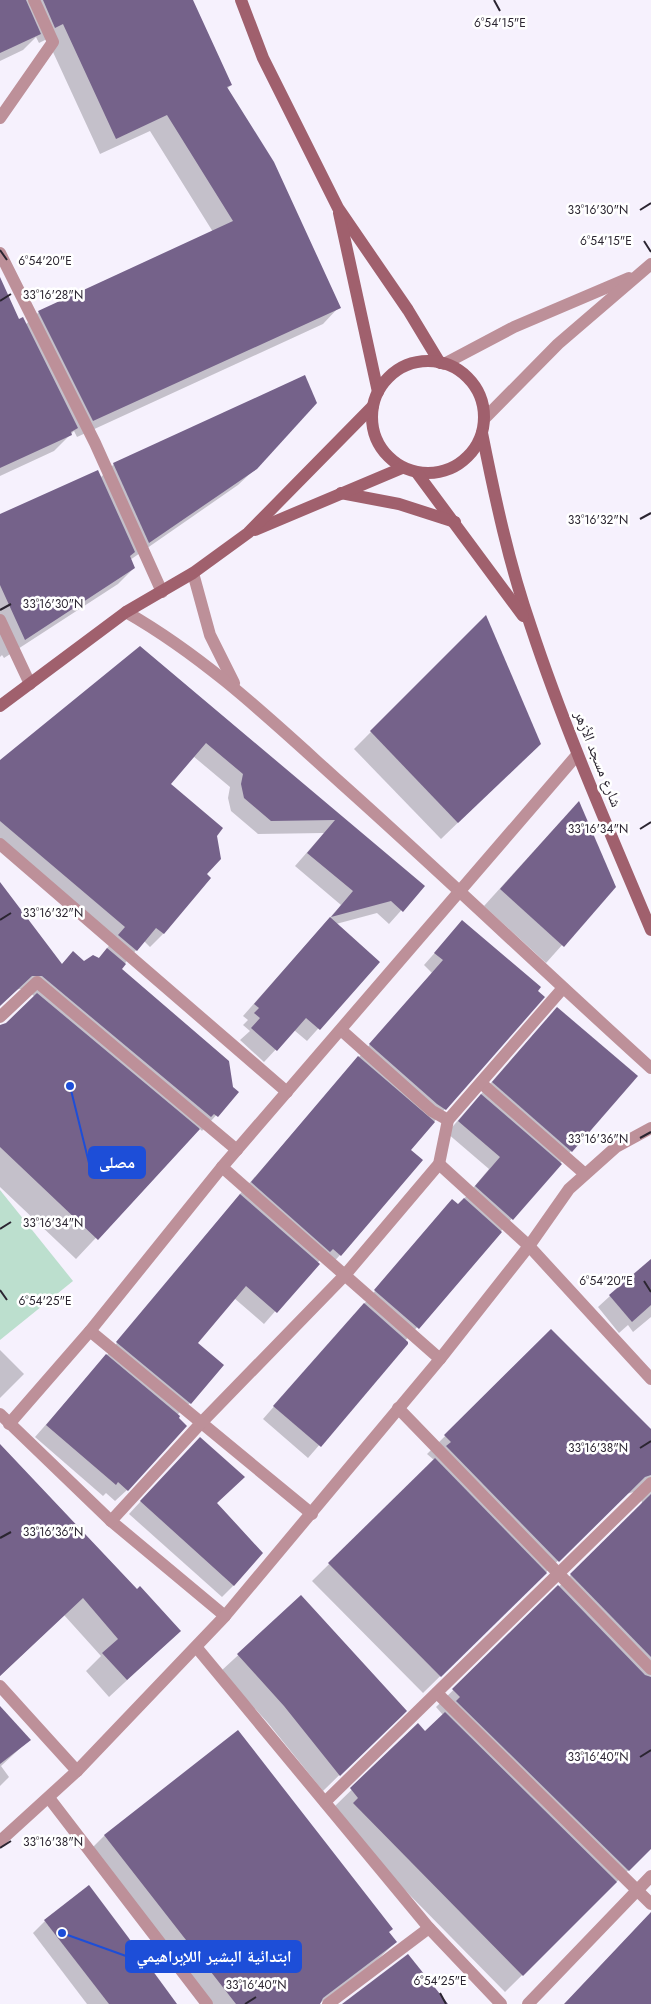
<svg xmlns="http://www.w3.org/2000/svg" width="651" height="2004" font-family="Jost,'Noto Naskh Arabic',sans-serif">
<rect width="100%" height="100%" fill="#f6f1fd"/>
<polygon fill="#bcdfce" points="0,1190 73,1281 0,1340"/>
<g fill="#0003">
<polygon points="0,0 192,0 231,85 227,89 339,307 323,324 77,437 74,431 54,451 0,476 0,281 18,321 25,325 39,312 213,232 150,131 100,154 47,39 39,43 36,37 23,50 0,61"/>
<polygon points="114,464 256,468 238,485 130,560 134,568 118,584 4,658 2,655 0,657 0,516 100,478"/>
<polygon points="485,617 523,760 441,839 354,749"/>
<polygon points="140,648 423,886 389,924 377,913 336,924 378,962 307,1041 294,1030 264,1062 240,1040 250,1031 243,1025 248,1020 243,1016 341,905 295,866 324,833 258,834 231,811 228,798 230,787 193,756 169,784 216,835 205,875 210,878 163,934 150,947 144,941 120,969 237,1092 202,1131 199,1128 76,1259 0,1187 0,1037 36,998 27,990 20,989 14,990 0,1002 0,884 61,965 73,953 84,962 98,959 113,941 0,845 0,761"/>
<polygon points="562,820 614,887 546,963 484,906"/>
<polygon points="462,922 445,1109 410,1150 340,1255 329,1267 320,1260 264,1324 234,1298 196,1343 190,1403 177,1415 127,1490 115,1501 106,1493 103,1496 35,1437 107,1355 240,1194 432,973 424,965"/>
<polygon points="546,1020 571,1151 405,1341 407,1344 308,1458 263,1419 364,1304 441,1213 458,1206 489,1169 447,1133"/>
<polygon points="651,1268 651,1317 633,1332 628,1325 619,1333 598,1307 610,1296"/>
<polygon points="551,1331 651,1431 651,1848 505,1992 337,1821 335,1806 418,1725 425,1733 443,1715 436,1707 640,1507 642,1503 640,1495 634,1492 626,1494 423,1693 312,1581 434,1460 427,1454"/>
<polygon points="0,1350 24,1374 0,1398"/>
<polygon points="0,1446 137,1591 180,1631 109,1697 86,1671 101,1656 64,1615 0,1676"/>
<polygon points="188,1450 216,1503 234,1585 222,1597 129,1514"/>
<polygon points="301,1597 405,1711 323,1791 268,1723 221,1671"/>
<polygon points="0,1708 29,1740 1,1766 9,1777 0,1786"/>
<polygon points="105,1835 388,1932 396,1942 377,1960 319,2004 202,2004 86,1854"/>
<polygon points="45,1921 176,2004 87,2004 33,1933"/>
</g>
<g fill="#75628a">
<polygon points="0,0 26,0 41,34 0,53"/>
<polygon points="43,0 193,0 232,85 227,87 274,162 341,308 93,421 38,311 233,221 167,115 116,139 63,24 55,28"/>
<polygon points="0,277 19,319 23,317 78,428 71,432 72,435 0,468"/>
<polygon points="305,375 317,403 257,469 149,543 113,463"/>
<polygon points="98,470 135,552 130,556 135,568 25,640 0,585 0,514"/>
<polygon points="486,615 541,744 458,823 370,731"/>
<polygon points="140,646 425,886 403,912 391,901 331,917 353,891 307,853 335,820 271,821 244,798 241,784 243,774 206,743 171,784 223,828 217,836 221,859 207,874 211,878 164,934 156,928 137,951 118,935 125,927 0,821 0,760"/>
<polygon points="579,801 616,887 564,947 500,889"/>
<polygon points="0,882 62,964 73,951 84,961 93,955 99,958 107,948 126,964 122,969 229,1061 233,1087 239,1092 218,1117 214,1114 211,1117 42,976 32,976 0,1006"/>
<polygon points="330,917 380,962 320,1030 306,1018 277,1051 251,1028 260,1018 254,1013 259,1008 254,1004"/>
<polygon points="462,920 541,987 538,991 545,997 446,1110 437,1104 369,1044 443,960 434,953"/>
<polygon points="37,993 200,1129 98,1240 0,1147 0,1025 6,1023"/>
<polygon points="557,1007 638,1076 572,1152 492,1082"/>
<polygon points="358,1056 435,1122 411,1150 423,1160 341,1256 333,1249 330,1252 251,1182"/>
<polygon points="481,1094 562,1164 513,1220 475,1186 500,1157 458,1121"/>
<polygon points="240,1194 320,1264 277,1313 246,1286 198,1343 224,1365 191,1404 116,1342"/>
<polygon points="464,1198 502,1232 419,1329 374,1290 452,1199 458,1204"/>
<polygon points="651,1259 651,1305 632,1322 609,1295"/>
<polygon points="364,1303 408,1342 408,1344 321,1447 273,1406"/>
<polygon points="551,1329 651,1429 651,1475 645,1477 559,1562 446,1446 451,1442 444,1435"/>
<polygon points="106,1354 180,1416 179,1418 187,1426 128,1491 118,1482 116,1485 46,1425"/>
<polygon points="200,1437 245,1477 217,1503 263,1553 234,1586 140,1501"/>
<polygon points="0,1444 137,1589 140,1586 181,1631 127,1680 102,1653 118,1639 83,1598 0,1676"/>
<polygon points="435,1458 547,1573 441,1677 328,1563"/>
<polygon points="651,1494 651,1657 570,1574"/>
<polygon points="558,1585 645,1675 651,1677 651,1849 629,1871 456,1701 460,1697 452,1689"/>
<polygon points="301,1595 407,1711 340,1776 284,1706 237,1654"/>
<polygon points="0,1706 31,1740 0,1764"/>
<polygon points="445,1712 617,1882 523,1976 353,1803 358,1798 350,1788 418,1723 425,1731"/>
<polygon points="238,1730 393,1929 389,1932 397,1942 323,1998 320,2004 236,2004 104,1835"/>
<polygon points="89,1885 128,1937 177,2004 109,2004 44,1920"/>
<polygon points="651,1912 651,2004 564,2004 599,1967"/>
<polygon points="408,1954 448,2004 342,2004"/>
</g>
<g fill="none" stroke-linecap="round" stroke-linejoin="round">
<g stroke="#bd9099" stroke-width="12">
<polyline points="0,118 53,42 34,0"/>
<polyline points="0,253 95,443 162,592"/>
<polyline points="444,364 514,327 629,278"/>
<polyline points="485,418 558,344 651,264"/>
<polyline points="193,573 210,635 234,683"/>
<path d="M 126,612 C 208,659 272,721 342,784 C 446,877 547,974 651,1068"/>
<polyline points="0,620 30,684"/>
<polyline points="0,844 287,1092"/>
<polyline points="0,1017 37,982 237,1150"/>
<polyline points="341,1030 432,1111 448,1120"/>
<polyline points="481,1083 585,1174"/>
<polyline points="439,1164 529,1246 651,1379"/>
<polyline points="222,1167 440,1359"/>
<polyline points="90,1331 312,1514"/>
<polyline points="398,1408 651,1669"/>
<polyline points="0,1414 111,1521 225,1616"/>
<polyline points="9,1424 90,1331 222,1167 577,755"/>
<polyline points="111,1521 201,1423 345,1275 439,1164 448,1120 563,988"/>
<polyline points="197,1648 429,1928 501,2004"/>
<polyline points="0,1686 77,1771"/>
<polyline points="437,1693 651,1904"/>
<polyline points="49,1798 207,2004"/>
<polyline points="325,1802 651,1483"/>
<polyline points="0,1841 77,1771 225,1616 440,1359 529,1246 569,1189 616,1147 651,1128"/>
<polyline points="328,2004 429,1928"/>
<polyline points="528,2004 651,1876"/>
</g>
<g stroke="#a0606d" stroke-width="12">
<polyline points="241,0 263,58 338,208 408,310 440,363"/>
<polyline points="339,213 378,392"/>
<circle cx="428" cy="417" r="56"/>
<path d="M 482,433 C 495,498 509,564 531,627 C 565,730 609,830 651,930"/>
<polyline points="417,473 523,616"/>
<polyline points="341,493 399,504 455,522"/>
<polyline points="255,530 402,468"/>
<polyline points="0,706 126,612 193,573 248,533 373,406"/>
</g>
</g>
<path fill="none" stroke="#2b2531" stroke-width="2" d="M 494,0 L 500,11M 640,210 L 651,203M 644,241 L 651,252M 0,250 L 7,260M 0,301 L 11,294M 640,519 L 651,513M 0,610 L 11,604M 640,829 L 651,822M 0,920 L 11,913M 640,1138 L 651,1132M 0,1229 L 11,1222M 644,1281 L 651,1292M 0,1290 L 7,1300M 640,1448 L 651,1441M 0,1538 L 11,1532M 640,1757 L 651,1750M 0,1848 L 11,1841M 440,1993 L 446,2004M 245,2004 L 256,1997"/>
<g text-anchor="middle" stroke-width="5" stroke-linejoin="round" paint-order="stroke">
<g font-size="15" fill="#2b2531" stroke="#fff">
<text transform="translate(598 759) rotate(68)" y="5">شارع مسجد الأزهر</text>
</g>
</g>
<g font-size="12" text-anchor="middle" fill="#2b2531" stroke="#fff" stroke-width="5" stroke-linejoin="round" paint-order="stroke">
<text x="500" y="27">6°54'15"E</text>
<text x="598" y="214">33°16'30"N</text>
<text x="606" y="245">6°54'15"E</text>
<text x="45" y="265">6°54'20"E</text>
<text x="53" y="299">33°16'28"N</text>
<text x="598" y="524">33°16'32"N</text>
<text x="53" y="608">33°16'30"N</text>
<text x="598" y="833">33°16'34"N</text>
<text x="53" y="917">33°16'32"N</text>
<text x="598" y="1143">33°16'36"N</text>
<text x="53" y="1227">33°16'34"N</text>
<text x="606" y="1285">6°54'20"E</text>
<text x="45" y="1305">6°54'25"E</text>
<text x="598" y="1452">33°16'38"N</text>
<text x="53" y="1536">33°16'36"N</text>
<text x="598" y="1761">33°16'40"N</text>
<text x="53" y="1846">33°16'38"N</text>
<text x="440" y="1985">6°54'25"E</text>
<text x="256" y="1989">33°16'40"N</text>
</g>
<path fill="none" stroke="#1d4ed8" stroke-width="2" d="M70 1086L89 1163M62 1933L126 1956"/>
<g fill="#1d4ed8" stroke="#fff" stroke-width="2">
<circle cx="70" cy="1086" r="5"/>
<circle cx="62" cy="1933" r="5"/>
</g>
<g fill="#1d4ed8" stroke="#1d4ed8" stroke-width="2">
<rect x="89" y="1147" width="56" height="31" rx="5"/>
<rect x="126" y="1941" width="175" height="31" rx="5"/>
</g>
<g font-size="16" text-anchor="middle" font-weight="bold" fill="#fff">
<text x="117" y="1168">مصلى</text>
<text x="214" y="1962">ابتدائية البشير اللإبراهيمي</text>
</g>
</svg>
